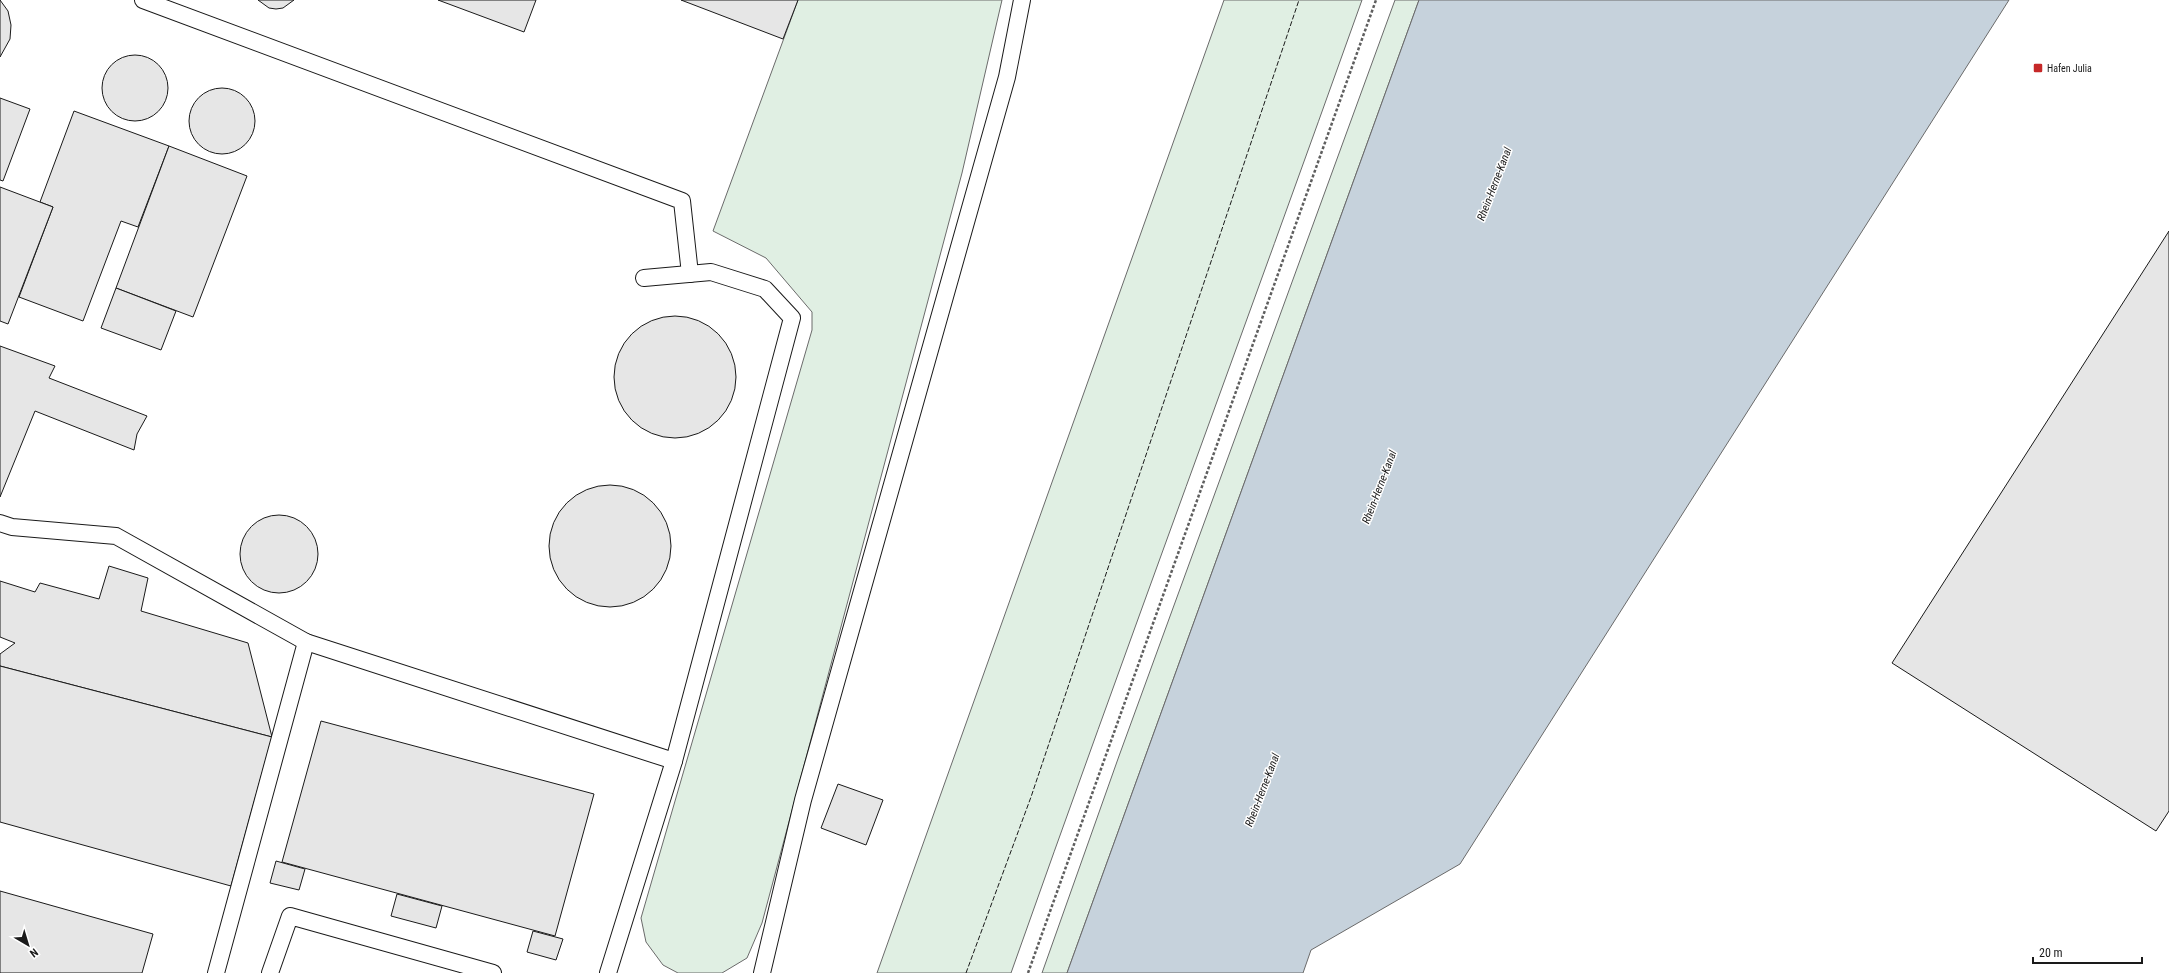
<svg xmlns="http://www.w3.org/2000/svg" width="2169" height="973" font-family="'Roboto Condensed',sans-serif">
<rect width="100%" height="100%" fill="#fff"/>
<g fill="#e0efe3" stroke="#6a6a6a">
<polygon points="798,0 1002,0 962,173 762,923 747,958 722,973 678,973 663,965 646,942 641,918 812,330 812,312 766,258 713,231"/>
<path d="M 1224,0 L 1362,0 C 1246,325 1126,648 1011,973 L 877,973 Z"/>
<polygon points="1395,0 1419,0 1067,973 1042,973 1119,756"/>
</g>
<polygon fill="#c6d2dc" stroke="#6a6a6a" points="1419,0 2009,0 1460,864 1311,950 1303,973 1067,973"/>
<g fill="#e6e6e6" stroke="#1a1a1a">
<polygon points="0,0 8,11 11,25 10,39 0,57"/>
<polygon points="258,0 294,0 283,8 276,9 269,8"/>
<polygon points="438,0 536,0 524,32"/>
<polygon points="681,0 798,0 783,39"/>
<circle cx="135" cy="88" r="33"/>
<circle cx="222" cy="121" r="33"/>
<polygon points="0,98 30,109 3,181 0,180"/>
<polygon points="74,111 169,146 138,227 121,221 83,321 19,297 53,207 40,202"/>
<polygon points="169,146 247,176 193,317 116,288"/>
<polygon points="0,187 53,207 8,324 0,321"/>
<polygon points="2169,231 2169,811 2156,831 1892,663"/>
<polygon points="116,288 176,311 161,350 101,328"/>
<circle cx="675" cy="377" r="61"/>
<polygon points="0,346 55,366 49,378 147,416 137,434 134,450 35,411 0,497"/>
<circle cx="610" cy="546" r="61"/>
<circle cx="279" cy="554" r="39"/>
<polygon points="109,566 148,578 141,611 248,643 272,737 0,666 0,654 15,643 0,637 0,581 35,592 40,583 99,599"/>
<polygon points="0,666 272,737 231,886 0,822"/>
<polygon points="321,721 594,794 555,936 282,862"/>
<polygon points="838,784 883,800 866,845 821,828"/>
<polygon points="276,861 305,869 299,890 270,883"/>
<polygon points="0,891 153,934 142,973 0,973"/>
<polygon points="397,894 442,906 436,928 391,916"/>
<polygon points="533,931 563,939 556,960 527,952"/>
</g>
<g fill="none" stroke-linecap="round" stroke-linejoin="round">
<g stroke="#1a1a1a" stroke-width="18">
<g id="lane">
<polyline points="143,0 682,201 690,274"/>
<polyline points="644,278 711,272 765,289 792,318 674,761"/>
<polyline points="0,523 12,527 116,536 306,642 674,761 608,973"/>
<polyline points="216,973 306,642"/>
<polyline points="270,973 290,916 493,973"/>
<polyline points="762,973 803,800 1007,77 1022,0"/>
</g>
</g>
<polyline stroke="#5f5f5f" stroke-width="2.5" stroke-dasharray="3 2" stroke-linecap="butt" points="1028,973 1376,0"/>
<use href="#lane" stroke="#fff" stroke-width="16"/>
<polyline stroke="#1a1a1a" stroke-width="1" stroke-dasharray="5 2" stroke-linecap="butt" points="966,973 1031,797 1299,0"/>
</g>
<rect fill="#c62828" stroke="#fff" stroke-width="1.5" x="2033" y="63" width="10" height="10" rx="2"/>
<g text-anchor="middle" stroke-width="3" stroke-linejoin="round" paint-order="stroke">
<g font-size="10" fill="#1a1a1a" stroke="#fff" text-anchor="start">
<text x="2047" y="72">Hafen Julia</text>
</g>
<g font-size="11" font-style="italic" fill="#1a1a1a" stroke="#fff">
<text transform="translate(1494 184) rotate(-69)" y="4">Rhein-Herne-Kanal</text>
<text transform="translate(1379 487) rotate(-69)" y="4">Rhein-Herne-Kanal</text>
<text transform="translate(1262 790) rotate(-69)" y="4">Rhein-Herne-Kanal</text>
</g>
</g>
<g transform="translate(28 945) rotate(142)" stroke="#ffffff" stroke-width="3" paint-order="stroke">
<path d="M0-3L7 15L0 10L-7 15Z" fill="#1a1a1a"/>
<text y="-6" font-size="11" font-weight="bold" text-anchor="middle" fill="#1a1a1a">N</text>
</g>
<path d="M2033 957v6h109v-6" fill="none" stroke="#1a1a1a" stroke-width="2"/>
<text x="2039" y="957" font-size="12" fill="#1a1a1a" stroke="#ffffff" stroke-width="3" paint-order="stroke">20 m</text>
</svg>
